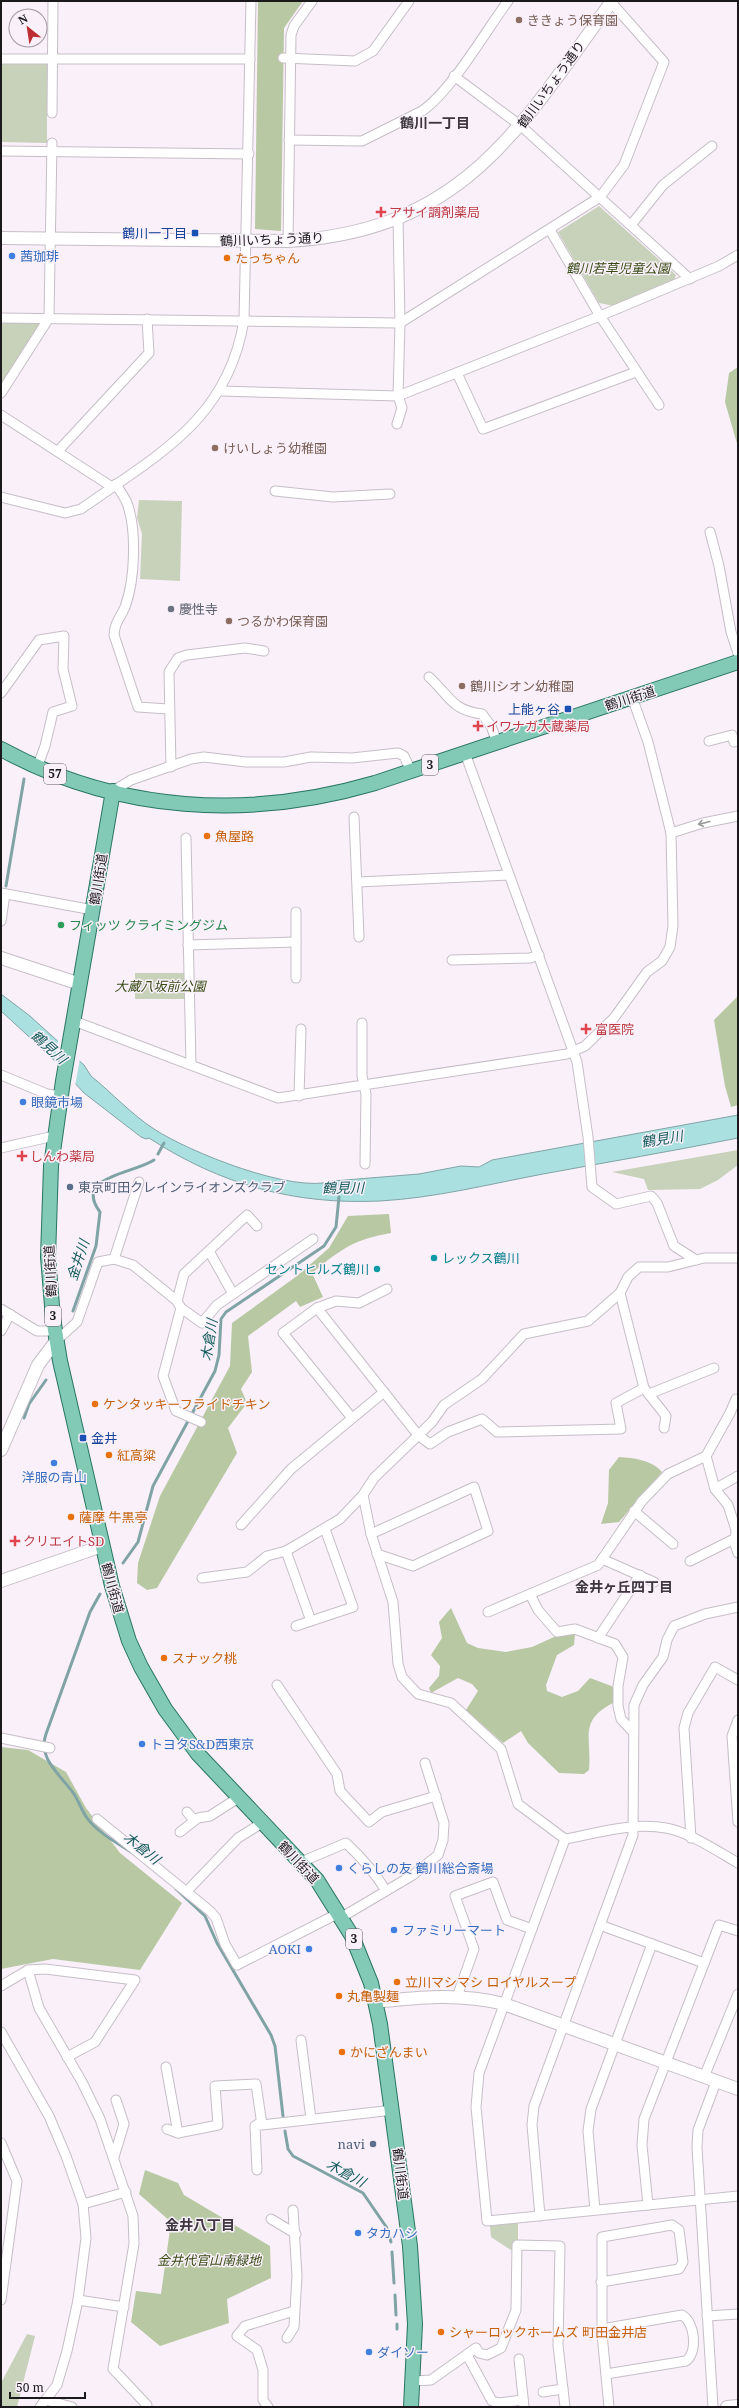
<svg xmlns="http://www.w3.org/2000/svg" width="739" height="2408" font-family="'Noto Serif','Noto Sans JP',serif">
<rect width="100%" height="100%" fill="#f9f0fa"/>
<g fill="#c8d2bb">
<polygon points="1,64 47,64 47,143 1,142"/>
<polygon points="599,206 676,275 674,281 614,306 599,303 558,232"/>
<polygon points="1,318 49,318 1,393"/>
<polygon points="139,500 182,501 180,581 140,579 142,534 137,518"/>
<rect x="135" y="973" width="50" height="26"/>
<polygon points="738,1150 738,1165 718,1180 700,1189 648,1190 644,1179 612,1172"/>
<polygon points="518,2223 518,2242 514,2252 491,2237 490,2226"/>
<polygon points="27,2334 35,2336 17,2407 1,2407 1,2383"/>
</g>
<g fill="#b7c8a2">
<polygon points="258,1 303,1 284,28 281,231 255,229"/>
<polygon points="738,367 738,447 725,402 729,373"/>
<polygon points="738,996 738,1105 731,1107 725,1086 714,1020"/>
<path d="M 389,1214 L 391,1233 C 354,1239 340,1250 312,1273 L 323,1297 L 300,1307 L 296,1301 L 248,1336 L 252,1372 L 241,1389 L 247,1403 L 228,1428 L 237,1453 L 157,1588 L 147,1590 L 137,1583 L 138,1563 L 160,1496 L 230,1366 L 232,1323 L 297,1276 L 329,1248 L 348,1216 Z"/>
<path d="M 619,1457 C 634,1458 652,1460 662,1472 L 619,1522 L 601,1524 L 608,1503 L 609,1470 Z"/>
<path d="M 451,1608 L 467,1643 L 478,1648 L 506,1652 L 532,1647 L 554,1637 L 575,1634 L 574,1645 L 557,1655 L 546,1685 L 547,1691 L 562,1697 L 578,1691 L 590,1678 L 614,1687 L 613,1703 C 578,1721 592,1738 589,1770 L 584,1774 L 559,1773 L 528,1743 L 521,1731 L 503,1743 L 466,1710 L 478,1691 L 472,1684 L 458,1678 L 431,1693 L 429,1688 L 439,1676 L 440,1666 L 431,1655 L 442,1638 L 439,1622 Z"/>
<polygon points="1,1747 28,1750 66,1772 86,1808 120,1853 182,1903 140,1970 53,1959 1,1969"/>
<polygon points="145,2170 178,2183 184,2195 270,2246 271,2278 227,2299 229,2323 160,2346 131,2322 136,2291 161,2294 171,2222 139,2194"/>
</g>
<path fill="#abe0e0" stroke="#80a4a6" d="M 1,994 L 30,1016 L 84,1065 L 91,1076 C 112,1093 131,1114 154,1129 C 189,1152 293,1194 333,1181 L 419,1174 L 461,1166 L 479,1167 L 492,1160 L 738,1115 L 738,1138 C 673,1151 608,1162 543,1174 C 490,1184 435,1198 380,1201 C 295,1205 221,1185 149,1138 L 146,1139 L 141,1137 L 84,1093 L 50,1056 L 1,1011 Z"/>
<polygon fill="#f9f0fa" points="58,1040 80,1059 75,1086 54,1064"/>
<g fill="none" stroke-linecap="round" stroke-linejoin="round">
<g stroke="#80a4a6" stroke-width="3">
<polyline points="6,886 24,779"/>
<polyline points="158,1154 164,1143"/>
<path d="M 73,1311 L 96,1246 L 100,1212 C 73,1176 133,1174 154,1160"/>
<polyline points="24,1418 29,1404 46,1380"/>
<polyline points="123,1563 138,1542 153,1486 215,1371 219,1355 221,1319 226,1312 324,1246 336,1227 339,1197"/>
<path d="M 100,1594 L 90,1612 L 46,1734 C 37,1759 61,1775 74,1794 C 79,1802 82,1811 87,1818 C 97,1832 117,1843 131,1852"/>
<polyline points="176,1889 205,1916 217,1943 271,2035 275,2046 283,2116"/>
<polyline points="285,2131 288,2149 293,2156 363,2193 387,2228 391,2242"/>
<polyline points="392,2252 394,2283"/>
<polyline points="395,2295 396,2315"/>
<polyline points="397,2324 397,2329"/>
</g>
<g stroke="#c6bec7" stroke-width="11">
<g id="street">
<polyline points="283,58 355,61 373,51 409,1"/>
<polyline points="1,59 250,59"/>
<polyline points="454,76 521,126 690,279"/>
<polyline points="52,113 53,1"/>
<path d="M 289,140 L 362,141 L 422,111 C 452,90 485,32 508,1"/>
<polyline points="1,151 249,154"/>
<polyline points="631,225 663,185 712,146"/>
<polyline points="550,230 600,316 659,405"/>
<polyline points="288,241 291,35 294,26 312,1"/>
<polyline points="1,318 400,323 600,197 624,165 664,62 610,1"/>
<polyline points="457,373 483,429 636,372"/>
<polyline points="220,391 398,396 600,316 719,266 738,255"/>
<polyline points="1,393 49,318 52,143"/>
<polyline points="1,415 112,487"/>
<polyline points="397,424 402,408 398,396 400,323 398,218"/>
<polyline points="58,451 149,353 147,319"/>
<path d="M 116,484 C 119,490 124,496 127,503 C 137,530 135,580 125,607 C 120,619 115,621 114,635 L 138,707 L 168,709"/>
<polyline points="275,491 333,497 390,494"/>
<path d="M 1,497 L 65,513 L 81,509 C 157,455 228,420 244,320 L 251,1"/>
<polyline points="710,532 719,566 731,632 738,653"/>
<path d="M 429,677 C 450,696 451,710 482,714 L 491,726 L 497,742"/>
<polyline points="1,693 39,640 64,636 63,669 72,706 53,712 45,746 37,768"/>
<polyline points="709,741 732,735 734,742 738,741"/>
<polyline points="465,753 577,1062 588,1137 592,1187 616,1204 651,1196 657,1203 674,1246 696,1260"/>
<polyline points="171,767 169,672 178,658 187,655 245,648 264,651"/>
<polyline points="113,791 131,780 191,759 204,757 246,762 284,762 311,757 352,758 398,753 404,756 411,771"/>
<polyline points="354,817 359,937"/>
<polyline points="671,833 703,823 738,816"/>
<polyline points="186,838 191,1064"/>
<polyline points="358,882 509,875"/>
<polyline points="1,893 93,910"/>
<polyline points="1,921 5,894"/>
<polyline points="188,945 296,942"/>
<polyline points="452,960 530,958 539,955"/>
<polyline points="296,978 296,912"/>
<polyline points="74,1021 278,1098 567,1054 585,1046 614,1018 647,972 662,961 670,947 673,926 671,833 648,742 632,697"/>
<polyline points="362,1023 362,1076 366,1094 365,1164"/>
<polyline points="1,1075 47,1094 61,1096"/>
<polyline points="299,1096 301,1029"/>
<polyline points="1,1148 54,1136"/>
<polyline points="209,1251 233,1294"/>
<polyline points="114,1259 139,1182"/>
<polyline points="620,1293 644,1388 666,1416 664,1428"/>
<polyline points="181,1308 202,1323 217,1305 313,1239"/>
<polyline points="317,1308 418,1435 430,1444 448,1432 482,1419 497,1432 621,1429 616,1403 644,1388"/>
<polyline points="1,1309 37,1331 55,1331"/>
<polyline points="1,1331 10,1314"/>
<polyline points="56,1341 77,1322 98,1262 114,1259 133,1265 177,1301"/>
<polyline points="649,1394 714,1368"/>
<polyline points="352,1418 283,1333 317,1308 336,1301 359,1303 387,1289"/>
<polyline points="201,1422 176,1411 163,1376 181,1308 177,1301 184,1274 247,1215 257,1226"/>
<polyline points="706,1456 715,1489 728,1505 736,1530 735,1544 738,1553"/>
<polyline points="715,1489 738,1476"/>
<polyline points="363,1495 371,1534 393,1602 398,1664 402,1677 418,1694 451,1703 501,1749 518,1804 565,1839"/>
<polyline points="634,1511 673,1544"/>
<polyline points="241,1525 291,1469 384,1392"/>
<polyline points="371,1534 474,1487 488,1531 413,1566 377,1554"/>
<polyline points="286,1551 311,1621 353,1607 325,1529"/>
<polyline points="602,1559 654,1582"/>
<polyline points="690,1561 736,1538"/>
<polyline points="202,1578 247,1572 267,1556 286,1551 340,1519 363,1495 374,1478 432,1422 444,1405 482,1379 524,1334 588,1321 620,1293 628,1277 639,1267 668,1267 704,1258 738,1258"/>
<polyline points="530,1594 538,1610 557,1632 575,1629 615,1644 623,1657 618,1686 618,1706 621,1719 633,1732"/>
<polyline points="488,1612 598,1565 642,1501 668,1474 706,1456 730,1413 736,1399"/>
<polyline points="296,1626 311,1621"/>
<polyline points="598,1638 640,1575"/>
<polyline points="277,1685 337,1774 340,1791 369,1822 382,1812 436,1796"/>
<polyline points="738,1720 732,1736 738,1822"/>
<polyline points="1,1738 50,1748"/>
<polyline points="187,1812 194,1820"/>
<polyline points="97,1819 210,1911 216,1918 225,1944 237,1965 339,1913"/>
<polyline points="180,1832 198,1818 210,1816 238,1798"/>
<polyline points="691,1838 684,1728 688,1713 715,1667 738,1680"/>
<path d="M 301,1862 L 346,1843 C 362,1858 375,1872 386,1891"/>
<path d="M 738,1863 C 719,1852 687,1831 666,1828 C 632,1822 598,1833 565,1839 L 479,2073 L 476,2107 L 487,2221 L 738,2196"/>
<polyline points="187,1891 238,1838 262,1823"/>
<polyline points="342,1917 413,1875 438,1855 443,1840 444,1823 425,1763"/>
<polyline points="600,1925 704,1963"/>
<polyline points="28,1970 39,2008 82,2082 100,2119 133,2216 134,2244 113,2369 147,2405 145,2407"/>
<polyline points="1,1986 28,1970 45,1969 135,1980 95,2042 67,2057"/>
<polyline points="457,1997 474,1949 455,1896 493,1882 507,1920 532,1929"/>
<polyline points="1,2032 49,2116 66,2156 83,2204 86,2238 78,2300 67,2351 57,2385 40,2407"/>
<polyline points="301,2040 311,2119"/>
<polyline points="166,2067 178,2133"/>
<polyline points="704,2077 738,1994"/>
<polyline points="167,2129 178,2133 218,2125 215,2086 256,2084 262,2125 393,2110"/>
<polyline points="1,2143 17,2181 1,2300"/>
<polyline points="114,2157 124,2124 116,2100"/>
<polyline points="257,2170 255,2126 261,2122"/>
<polyline points="83,2204 126,2192"/>
<polyline points="648,2205 642,2145 644,2119 719,1925 738,1931"/>
<polyline points="595,2210 588,2131 591,2109 652,1944"/>
<polyline points="540,2216 532,2125 534,2106 633,1835 634,1705 643,1685 663,1657 667,1640 674,1626 705,1614 738,1607"/>
<polyline points="271,2219 296,2234"/>
<polyline points="601,2282 679,2269 683,2262 679,2230 672,2225 602,2237 602,2334 609,2407"/>
<polyline points="78,2300 124,2307"/>
<polyline points="707,2316 738,2314"/>
<path d="M 602,2329 L 682,2315 C 695,2322 698,2352 686,2361 L 606,2374"/>
<polyline points="287,2338 294,2327 297,2276 293,2210"/>
<polyline points="467,2355 492,2401 499,2403 523,2400"/>
<polyline points="519,2359 524,2407"/>
<polyline points="414,2381 431,2380 476,2348 479,2353 487,2355 501,2348 516,2310 517,2245 560,2246 558,2345 565,2407"/>
<polyline points="543,2392 563,2389"/>
<polyline points="46,2400 72,2407"/>
<polyline points="268,2407 263,2400 263,2370 257,2350 237,2336 245,2326 294,2311"/>
<polyline points="713,2407 697,2147 698,2130 716,2082"/>
</g>
</g>
<g stroke="#c6bec7" stroke-width="14">
<g id="secondary">
<path d="M 1,238 L 288,241 C 463,231 519,129 612,1"/>
<polyline points="1,958 80,984"/>
<polyline points="1,1450 38,1365 56,1341"/>
<polyline points="1,1581 102,1546"/>
<path d="M 376,2002 C 419,1997 461,1993 504,2004 L 738,2089"/>
<polyline points="727,2407 738,2406"/>
</g>
</g>
<g stroke="#287561" stroke-width="16">
<g id="primary">
<path d="M 1,749 C 118,813 249,820 375,783 L 738,662"/>
<polyline points="113,791 63,1081 51,1166 48,1257 53,1318 60,1361 112,1586 129,1641 141,1667 165,1709 198,1754 317,1880 352,1936 371,1983 380,2024 410,2246 415,2324 411,2407"/>
</g>
</g>
<use href="#street" stroke="#fff" stroke-width="9"/>
<use href="#secondary" stroke="#fff" stroke-width="12"/>
<use href="#primary" stroke="#82cab6" stroke-width="14"/>
</g>
<defs><path id="oneway-shaft" d="M-6 0H5M1.5-3L5.5 0L1.5 3" fill="none" stroke-width="1.6" stroke-linecap="round" stroke-linejoin="round"/></defs>
<use stroke="#999899" href="#oneway-shaft" transform="translate(704 823) rotate(166)"/>
<g fill="#8d6e63" stroke="#f9f0fa" stroke-width="1.5">
<circle cx="519" cy="20" r="4"/>
<circle cx="215" cy="448" r="4"/>
<circle cx="229" cy="621" r="4"/>
<circle cx="462" cy="686" r="4"/>
</g>
<g fill="#e0444e" stroke="#f9f0fa" stroke-width="1.5">
<path d="M379 206h4v4h4v4h-4v4h-4v-4h-4v-4h4z"/>
<path d="M476 720h4v4h4v4h-4v4h-4v-4h-4v-4h4z"/>
<path d="M584 1023h4v4h4v4h-4v4h-4v-4h-4v-4h4z"/>
<path d="M20 1150h4v4h4v4h-4v4h-4v-4h-4v-4h4z"/>
<path d="M13 1535h4v4h4v4h-4v4h-4v-4h-4v-4h4z"/>
</g>
<g fill="#1a4fb4" stroke="#f9f0fa" stroke-width="1.5">
<rect x="191" y="229" width="8" height="8" rx="2"/>
<rect x="564" y="705" width="8" height="8" rx="2"/>
<rect x="79" y="1434" width="8" height="8" rx="2"/>
</g>
<g fill="#3f7fe0" stroke="#f9f0fa" stroke-width="1.5">
<circle cx="12" cy="256" r="4"/>
<circle cx="23" cy="1102" r="4"/>
<circle cx="54" cy="1463" r="4"/>
<circle cx="142" cy="1744" r="4"/>
<circle cx="339" cy="1868" r="4"/>
<circle cx="394" cy="1930" r="4"/>
<circle cx="309" cy="1949" r="4"/>
<circle cx="358" cy="2233" r="4"/>
<circle cx="369" cy="2352" r="4"/>
</g>
<g fill="#e8710a" stroke="#f9f0fa" stroke-width="1.5">
<circle cx="227" cy="258" r="4"/>
<circle cx="207" cy="836" r="4"/>
<circle cx="95" cy="1404" r="4"/>
<circle cx="109" cy="1455" r="4"/>
<circle cx="71" cy="1517" r="4"/>
<circle cx="164" cy="1658" r="4"/>
<circle cx="397" cy="1982" r="4"/>
<circle cx="339" cy="1996" r="4"/>
<circle cx="342" cy="2052" r="4"/>
<circle cx="441" cy="2332" r="4"/>
</g>
<circle fill="#6b7280" stroke="#f9f0fa" stroke-width="1.5" cx="171" cy="609" r="4"/>
<circle fill="#2e9e5b" stroke="#f9f0fa" stroke-width="1.5" cx="61" cy="925" r="4"/>
<g fill="#5c6f8a" stroke="#f9f0fa" stroke-width="1.5">
<circle cx="70" cy="1187" r="4"/>
<circle cx="373" cy="2144" r="4"/>
</g>
<g fill="#0f9aa8" stroke="#f9f0fa" stroke-width="1.5">
<circle cx="434" cy="1258" r="4"/>
<circle cx="377" cy="1269" r="4"/>
</g>
<g text-anchor="middle" stroke-width="3" stroke-linejoin="round" paint-order="stroke">
<g fill="#f9f0fa" stroke="#5e5a5f" stroke-width="1">
<rect x="422" y="755" width="16" height="20" rx="3"/>
<rect x="44" y="764" width="22" height="20" rx="3"/>
<rect x="45" y="1306" width="16" height="20" rx="3"/>
<rect x="346" y="1929" width="16" height="20" rx="3"/>
</g>
<g font-size="12" font-weight="bold" fill="#1c191d">
<text x="430" y="769">3</text>
<text x="55" y="778">57</text>
<text x="53" y="1320">3</text>
<text x="354" y="1943">3</text>
</g>
<g font-size="13" fill="#785e54" stroke="#f9f0fa" text-anchor="start">
<text x="527" y="25">ききょう保育園</text>
<text x="223" y="453">けいしょう幼稚園</text>
<text x="237" y="626">つるかわ保育園</text>
<text x="470" y="691">鶴川シオン幼稚園</text>
</g>
<g font-size="13" fill="#1c191d" stroke="#f9f0fa">
<text transform="translate(551 84) rotate(-54)" y="5">鶴川いちょう通り</text>
<text transform="translate(272 239) rotate(-2)" y="5">鶴川いちょう通り</text>
<text transform="translate(630 698) rotate(-18)" y="5">鶴川街道</text>
<text transform="translate(98 879) rotate(-81)" y="5">鶴川街道</text>
<text transform="translate(50 1271) rotate(-93)" y="5">鶴川街道</text>
<text transform="translate(113 1588) rotate(75)" y="5">鶴川街道</text>
<text transform="translate(299 1862) rotate(47)" y="5">鶴川街道</text>
<text transform="translate(401 2174) rotate(83)" y="5">鶴川街道</text>
</g>
<g font-size="13" fill="#be3a42" stroke="#f9f0fa" text-anchor="start">
<text x="389" y="217">アサイ調剤薬局</text>
<text x="486" y="731">イワナガ大蔵薬局</text>
<text x="595" y="1034">富医院</text>
<text x="30" y="1161">しんわ薬局</text>
<text x="23" y="1546">クリエイトSD</text>
</g>
<g font-size="13" fill="#164399" stroke="#f9f0fa" text-anchor="end">
<text x="187" y="238">鶴川一丁目</text>
<text x="560" y="714">上能ヶ谷</text>
<text x="91" y="1443" text-anchor="start">金井</text>
</g>
<g font-size="13" fill="#366cbe" stroke="#f9f0fa" text-anchor="start">
<text x="20" y="261">茜珈琲</text>
<text x="31" y="1107">眼鏡市場</text>
<text x="54" y="1482" text-anchor="middle">洋服の青山</text>
<text x="150" y="1749">トヨタS&amp;D西東京</text>
<text x="347" y="1873">くらしの友 鶴川総合斎場</text>
<text x="402" y="1935">ファミリーマート</text>
<text x="301" y="1954" text-anchor="end">AOKI</text>
<text x="366" y="2238">タカハシ</text>
<text x="377" y="2357">ダイソー</text>
</g>
<g font-size="13" fill="#c56008" stroke="#f9f0fa" text-anchor="start">
<text x="235" y="263">たっちゃん</text>
<text x="215" y="841">魚屋路</text>
<text x="103" y="1409">ケンタッキーフライドチキン</text>
<text x="117" y="1460">紅高粱</text>
<text x="79" y="1522">薩摩 牛黒亭</text>
<text x="172" y="1663">スナック桃</text>
<text x="405" y="1987">立川マシマシ ロイヤルスープ</text>
<text x="347" y="2001">丸亀製麺</text>
<text x="350" y="2057">かにざんまい</text>
<text x="449" y="2337">シャーロックホームズ 町田金井店</text>
</g>
<g font-size="13" font-style="italic" fill="#384c14" stroke="#f9f0fa">
<text x="618" y="273">鶴川若草児童公園</text>
<text x="160" y="991">大蔵八坂前公園</text>
<text x="209" y="2265">金井代官山南緑地</text>
</g>
<g font-size="13" fill="#5b616d" stroke="#f9f0fa" text-anchor="start">
<text x="179" y="614">慶性寺</text>
</g>
<g font-size="13" fill="#27864d" stroke="#f9f0fa" text-anchor="start">
<text x="69" y="930">フィッツ クライミングジム</text>
</g>
<g font-size="13" fill="#4e5e75" stroke="#f9f0fa" text-anchor="start">
<text x="78" y="1192">東京町田クレインライオンズクラブ</text>
<text x="365" y="2149" text-anchor="end">navi</text>
</g>
<g font-size="13" fill="#0d838f" stroke="#f9f0fa" text-anchor="start">
<text x="442" y="1263">レックス鶴川</text>
<text x="369" y="1274" text-anchor="end">セントヒルズ鶴川</text>
</g>
<g font-size="14" font-weight="bold" fill="#3d363e" stroke="#f9f0fa">
<text x="435" y="128">鶴川一丁目</text>
<text x="624" y="1592">金井ヶ丘四丁目</text>
<text x="200" y="2230">金井八丁目</text>
</g>
<g font-size="14" font-style="italic" fill="#135c5c" stroke="#f9f0fa">
<text transform="translate(49 1047) rotate(42)" y="5">鶴見川</text>
<text transform="translate(662 1139) rotate(-9)" y="5">鶴見川</text>
<text transform="translate(343 1188) rotate(-1)" y="5">鶴見川</text>
<text transform="translate(78 1260) rotate(-72)" y="5">金井川</text>
<text transform="translate(209 1340) rotate(-81)" y="5">木倉川</text>
<text transform="translate(142 1848) rotate(39)" y="5">木倉川</text>
<text transform="translate(346 2173) rotate(29)" y="5">木倉川</text>
</g>
</g>
<rect width="739" height="2408" fill="none" stroke="#1c191d" stroke-width="4"/>
<g transform="translate(28 28) rotate(330)"><circle r="19" fill="#f9f0fa" stroke="#a19aa2"/>
<path d="M0-3L7 15L0 10L-7 15Z" fill="#bd2d32"/>
<text y="-6" font-size="11" font-weight="bold" text-anchor="middle" fill="#1c191d">N</text>
</g>
<path d="M10 2392v6h75v-6" fill="none" stroke="#1c191d" stroke-width="2"/>
<text x="16" y="2392" font-size="12" fill="#1c191d" stroke="#f9f0fa" stroke-width="3" paint-order="stroke">50 m</text>
</svg>
